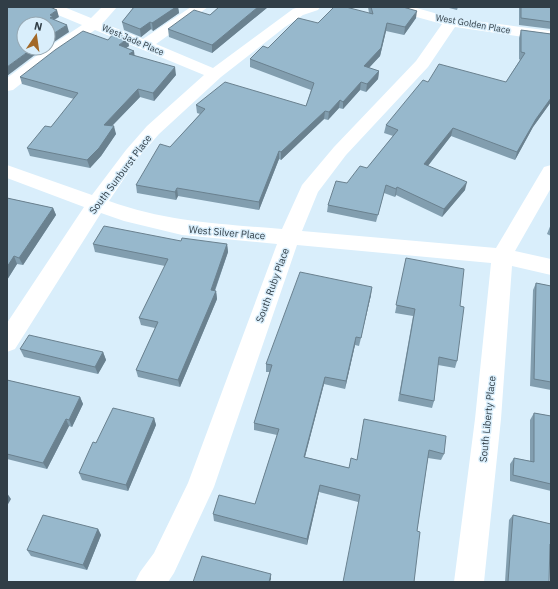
<svg xmlns="http://www.w3.org/2000/svg" width="558" height="589" font-family="'IBM Plex Sans',sans-serif">
<rect width="100%" height="100%" fill="#d9eefb"/>
<g fill="none" stroke-linecap="round" stroke-linejoin="round">
<path fill="#fff" fill-rule="evenodd" d="M 44,7 L 64,7 L 91,18 L 102,7 L 117,7 L 103,23 L 143,39 L 191,7 L 208,7 L 156,44 L 213,68 L 293,9 L 299,7 L 320,7 L 318,10 L 303,15 L 285,27 L 221,77 L 159,134 L 138,158 L 109,201 C 167,222 222,224 282,229 L 302,185 L 334,147 L 416,61 L 442,24 L 391,10 L 389,7 L 413,7 L 452,18 L 551,31 L 551,41 L 455,27 L 428,67 L 346,155 L 318,192 L 302,231 L 496,248 L 544,167 L 551,165 L 551,188 L 515,251 L 551,259 L 551,275 L 512,266 L 501,419 L 484,582 L 454,582 L 475,419 L 491,263 L 297,245 L 214,487 L 174,573 L 168,582 L 135,582 L 140,572 L 154,553 L 188,483 L 277,244 L 182,235 L 124,221 L 101,213 L 15,349 L 7,352 L 7,323 L 84,207 L 7,178 L 7,165 L 92,195 L 126,150 L 147,126 L 204,75 L 95,30 L 56,56 L 13,90 L 7,91 L 7,78 L 44,50 L 82,25 L 46,10 Z"/>
</g>
<g fill="#829eaf">
<polygon points="134,7 178,7 179,13 153,31 151,29 141,37 124,30 122,22"/>
<polygon points="219,7 268,7 212,53 169,37 168,29 210,15"/>
<polygon points="368,7 403,7 416,18 404,35 386,31 380,56 369,68 379,71 378,79 366,92 360,90 343,109 339,108 328,120 324,119 281,160 279,159 259,210 178,196 176,200 137,193 136,185 200,114 197,113 196,105 306,106 311,90 250,67 250,59 268,48 318,23 369,13"/>
<polygon points="445,7 458,7 457,10"/>
<polygon points="519,7 551,7 551,29 519,25"/>
<polygon points="521,30 551,34 551,102 533,127 515,160 451,136 428,166 465,190 442,217 396,195 395,197 384,193 376,222 327,212 328,205 347,183 367,168 393,136 384,133 386,125 428,82 506,82 520,60 519,59 519,38"/>
<polygon points="108,40 129,46 126,48 134,51 134,55 176,75 154,101 140,97 112,126 116,134 101,156 90,168 30,156 27,148 51,127 74,99 22,84 20,77"/>
<polygon points="7,198 53,208 56,215 23,265 17,264 7,280"/>
<polygon points="551,224 551,236 547,234"/>
<polygon points="181,241 227,244 228,252 215,291 216,291 217,299 180,387 138,377 136,370 155,328 141,325 139,318 165,266 95,252 93,244"/>
<polygon points="406,258 460,306 457,361 455,368 438,365 434,401 432,408 398,401 413,316 395,313"/>
<polygon points="536,283 551,286 551,390 530,386 533,290"/>
<polygon points="371,295 359,346 355,345 345,389 324,384 305,457 349,468 357,460 364,419 444,454 441,460 428,458 417,531 414,582 358,502 319,492 307,545 214,521 213,514 255,504 277,435 254,430 254,423 270,372 266,372 266,364"/>
<polygon points="20,349 103,352 106,360 98,374 24,357"/>
<polygon points="7,380 80,397 83,404 72,427 69,426 47,469 7,459"/>
<polygon points="534,413 551,416 551,491 510,481 510,464 514,458 530,461 530,420"/>
<polygon points="154,418 156,425 128,491 82,480 79,473 96,443"/>
<polygon points="513,515 551,524 551,551 550,551 549,582 505,582 509,520"/>
<polygon points="98,529 101,535 87,570 31,556 27,550"/>
</g>
<g fill="#6a818f">
<polygon points="175,7 178,7 179,13 153,31 152,23"/>
<polygon points="258,7 268,7 212,53 212,45"/>
<polygon points="57,10 59,17 54,20 50,17 50,15"/>
<polygon points="417,11 416,18 404,35 405,27"/>
<polygon points="150,22 151,29 141,37 140,29"/>
<polygon points="387,23 386,31 380,56 363,74 364,66"/>
<polygon points="67,25 69,32 48,46 48,37"/>
<polygon points="128,38 129,46 120,52 119,45"/>
<polygon points="33,48 44,48 7,76 7,67"/>
<polygon points="134,51 135,58 129,54"/>
<polygon points="175,67 176,75 154,101 153,93"/>
<polygon points="379,71 378,79 366,92 367,84"/>
<polygon points="361,82 360,90 343,109 343,102"/>
<polygon points="138,89 140,97 106,132 104,125"/>
<polygon points="551,98 551,102 533,127 515,160 517,152 536,119"/>
<polygon points="340,100 339,108 328,120 329,112"/>
<polygon points="325,111 324,119 281,160 281,152"/>
<polygon points="114,126 116,134 101,156 90,168 87,160"/>
<polygon points="453,128 451,136 423,172 424,164"/>
<polygon points="279,151 279,159 259,210 259,202"/>
<polygon points="467,182 465,190 442,217 444,209"/>
<polygon points="397,187 396,195 395,197 396,189"/>
<polygon points="177,188 178,196 176,200 175,192"/>
<polygon points="53,208 56,215 23,265 19,258"/>
<polygon points="227,244 228,252 212,298 211,290"/>
<polygon points="14,256 17,264 7,280 7,267"/>
<polygon points="372,287 371,295 359,346 361,338"/>
<polygon points="216,291 217,299 180,387 178,380"/>
<polygon points="356,337 355,345 345,389 346,381"/>
<polygon points="103,352 106,360 98,374 95,367"/>
<polygon points="325,377 324,384 303,464 304,457"/>
<polygon points="80,397 83,404 72,427 69,420"/>
<polygon points="154,418 156,425 128,491 126,485"/>
<polygon points="66,419 69,426 47,469 43,463"/>
<polygon points="320,485 319,492 307,545 307,539"/>
<polygon points="7,493 11,499 7,506"/>
<polygon points="98,529 101,535 87,570 83,565"/>
<polygon points="271,574 271,579 270,582 269,582"/>
</g>
<g fill="#97b8cc" stroke="#6a818f">
<polygon points="7,7 50,7 57,10 50,15 53,16 50,18 67,25 48,37 48,24 24,24 24,48 33,48 7,67"/>
<polygon points="134,7 176,7 152,23 150,22 140,29 122,22"/>
<polygon points="219,7 258,7 212,45 168,29 194,10 210,15"/>
<polygon points="334,7 346,7 373,14 371,7 403,7 417,11 405,27 387,23 381,48 364,66 379,71 367,84 361,82 343,102 340,100 329,112 325,111 281,152 279,151 259,202 177,188 175,192 136,185 160,144 170,147 205,109 196,105 225,82 306,106 314,83 250,59 263,46 268,48 298,18 318,23"/>
<polygon points="521,7 551,7 551,22 521,18"/>
<polygon points="521,30 551,34 551,98 536,119 517,152 453,128 424,164 467,182 444,209 397,187 396,189 386,185 378,215 328,205 336,181 347,183 360,166 367,168 398,130 386,125 423,80 428,82 439,64 506,82 525,53 521,52"/>
<polygon points="83,31 108,40 114,33 128,38 119,45 134,51 129,54 175,67 153,93 138,89 104,125 114,126 99,148 87,160 27,148 45,126 51,127 78,93 20,77 55,50"/>
<polygon points="7,198 53,208 19,258 14,256 7,267"/>
<polygon points="104,226 181,241 182,238 227,244 211,290 216,291 178,380 136,370 158,322 139,318 168,259 93,244"/>
<polygon points="406,258 464,269 460,306 464,307 457,361 439,357 434,401 400,394 415,309 396,305"/>
<polygon points="300,272 372,287 361,338 356,337 346,381 325,377 304,457 349,468 351,458 357,460 364,419 446,436 444,454 429,450 417,531 420,532 414,582 343,582 360,495 320,485 307,539 213,514 219,495 255,504 279,429 254,423 272,365 266,364"/>
<polygon points="536,283 551,286 551,382 534,379"/>
<polygon points="29,335 103,352 95,367 20,349"/>
<polygon points="7,380 80,397 69,420 66,419 43,463 7,454"/>
<polygon points="113,408 154,418 126,485 79,473 93,442 96,443"/>
<polygon points="534,413 551,416 551,484 513,475 514,458 534,462"/>
<polygon points="43,515 98,529 83,565 27,550"/>
<polygon points="513,515 551,524 551,545 550,544 549,582 508,582"/>
<polygon points="202,556 271,574 269,582 193,582"/>
</g>
<g text-anchor="middle" stroke-width="3" stroke-linejoin="round" paint-order="stroke">
<g font-size="9" fill="#313e47" stroke="#d9eefb">
<text transform="translate(473 24) rotate(10)" y="3">West Golden Place</text>
<text transform="translate(133 40) rotate(23)" y="3">West Jade Place</text>
</g>
<g font-size="10" fill="#313e47" stroke="#d9eefb">
<text transform="translate(120 174) rotate(-53)" y="4">South Sunburst Place</text>
<text transform="translate(227 232) rotate(5)" y="4">West Silver Place</text>
<text transform="translate(272 285) rotate(-70)" y="4">South Ruby Place</text>
<text transform="translate(487 419) rotate(-84)" y="4">South Liberty Place</text>
</g>
</g>
<rect width="558" height="589" fill="none" stroke="#313e47" stroke-width="16"/>
<g transform="translate(36 36) rotate(13)"><circle r="19" fill="#d9eefb" stroke="#96a8b3"/>
<path d="M0-3L7 15L0 10L-7 15Z" fill="#a26827"/>
<text y="-6" font-size="11" font-weight="bold" text-anchor="middle" fill="#313e47">N</text>
</g>
</svg>
